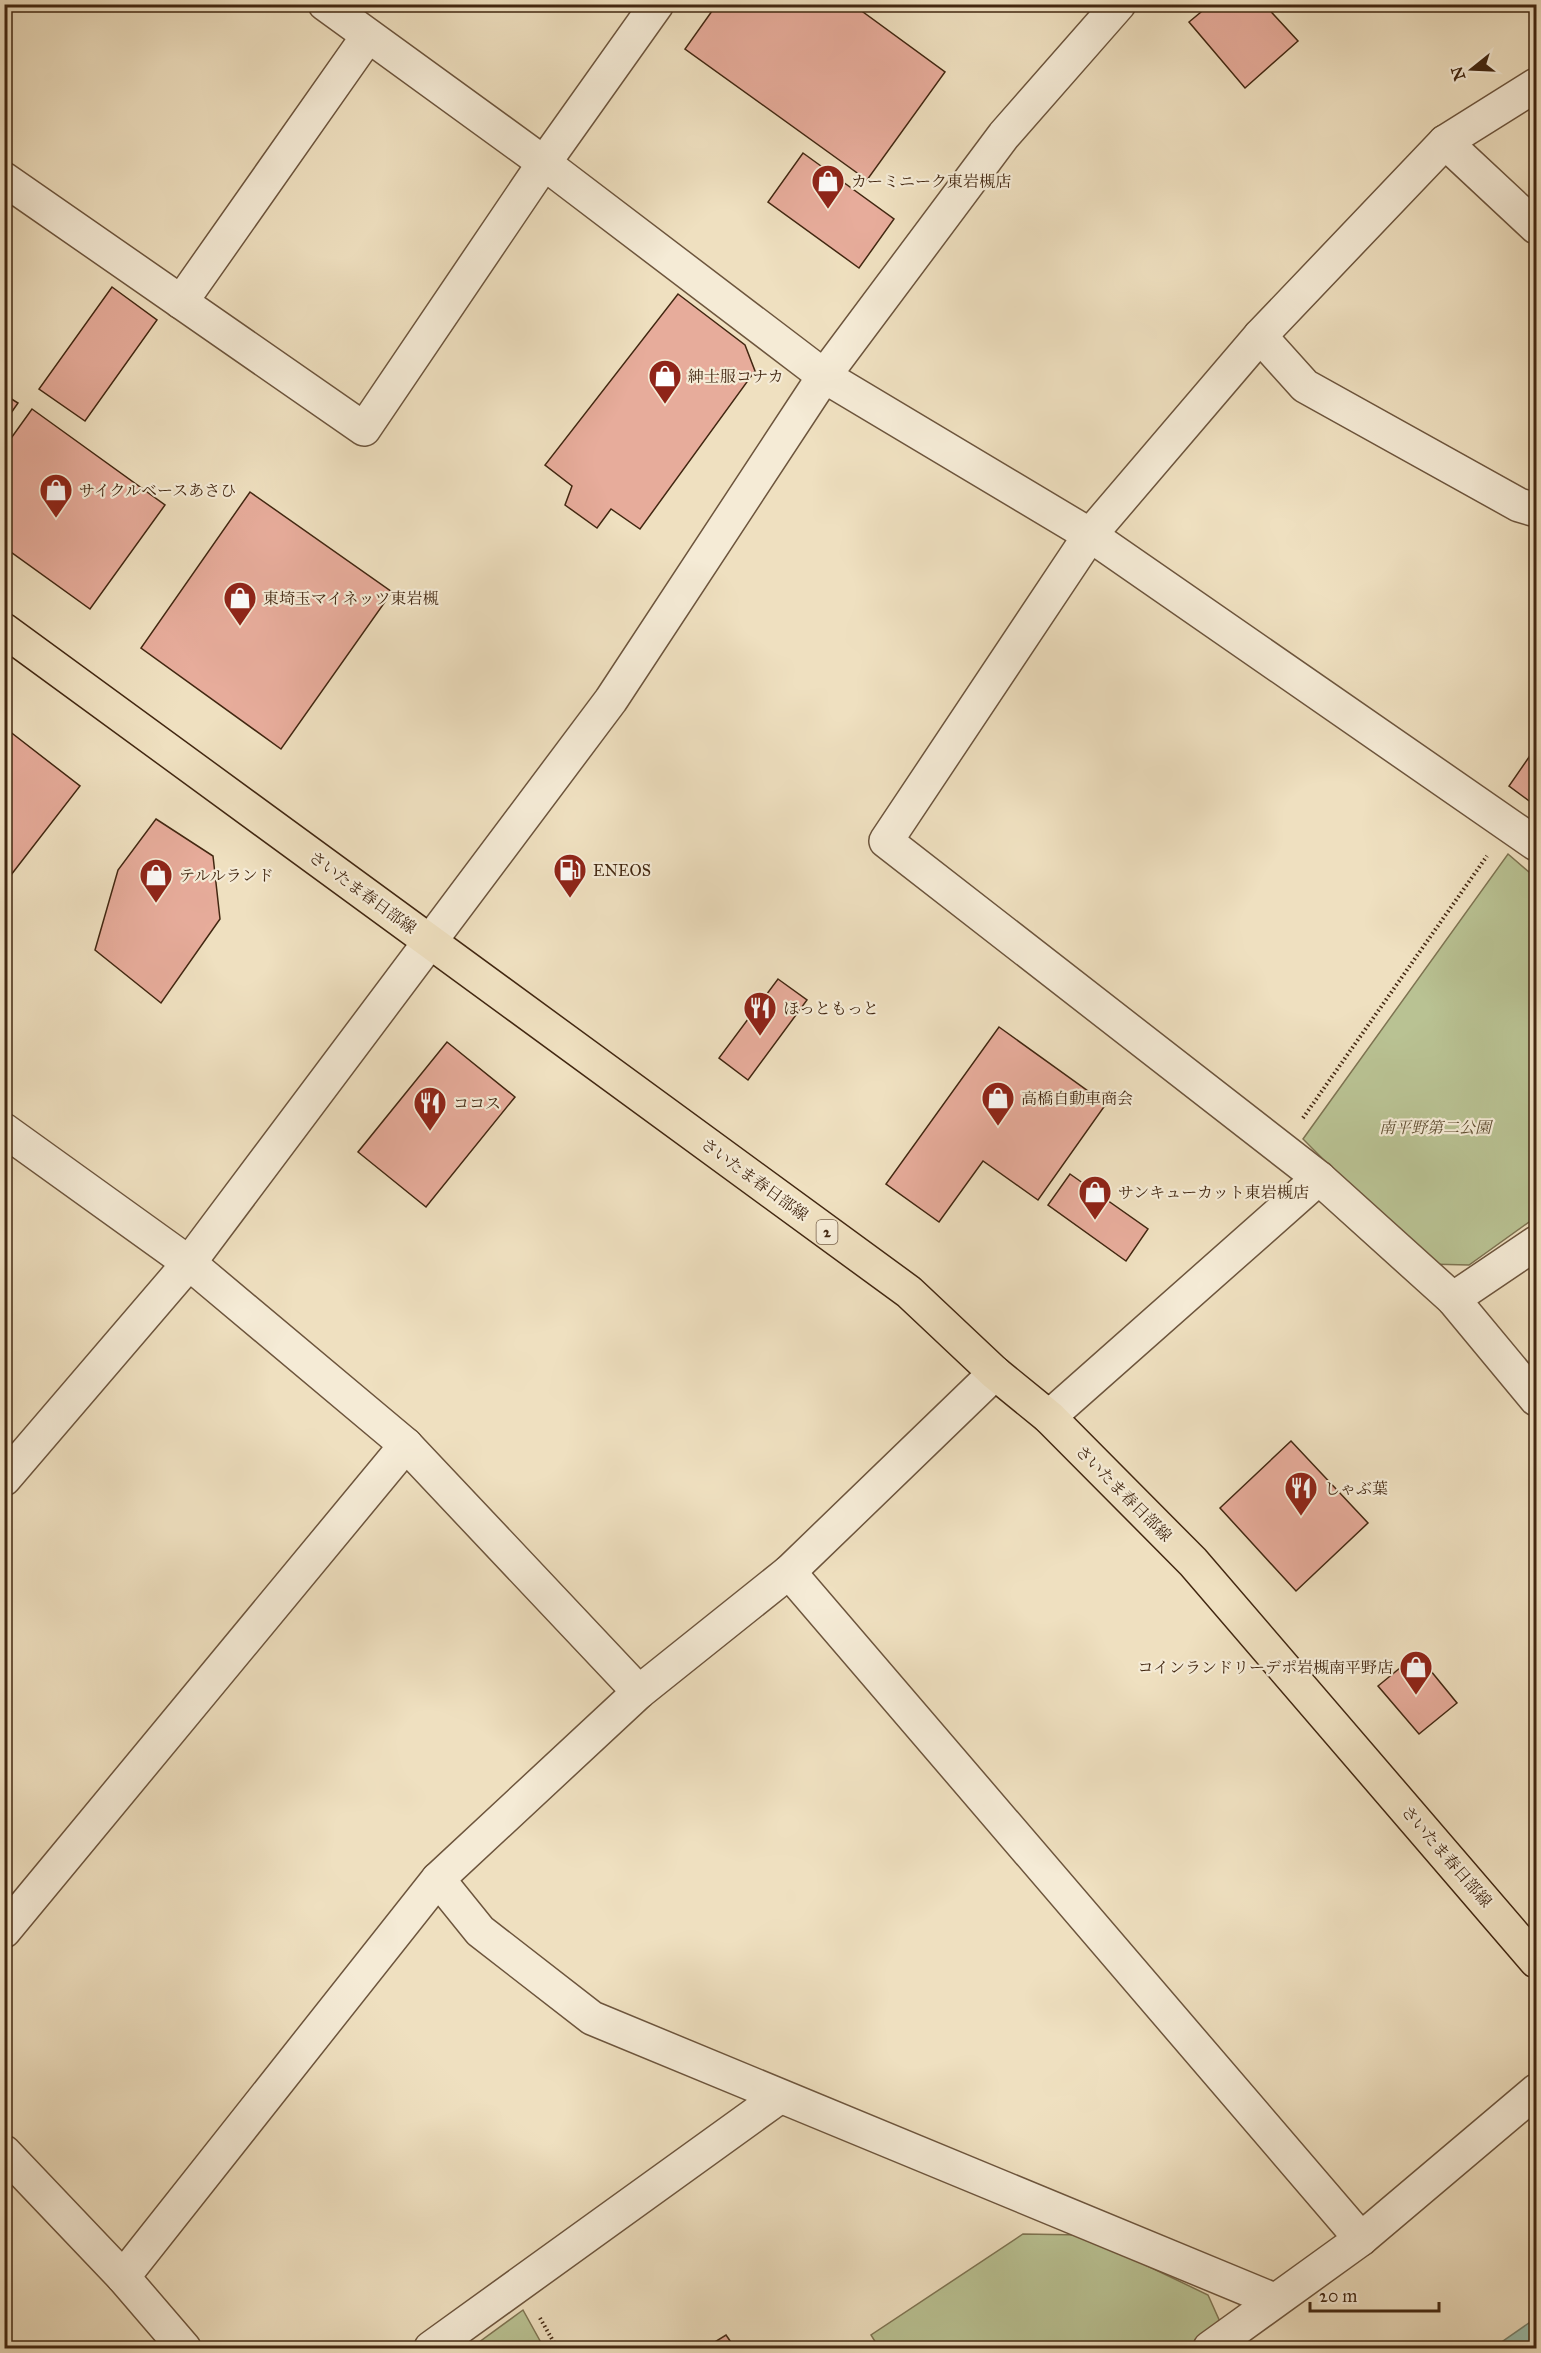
<svg xmlns="http://www.w3.org/2000/svg" width="1541" height="2353" font-family="'IM FELL Great Primer','Noto Serif JP',serif">
<rect width="100%" height="100%" fill="#efe0c0"/>
<filter id="stains"><feTurbulence type="fractalNoise" baseFrequency=".00333" numOctaves="4"/><feColorMatrix values="0 0 0 0 .2 0 0 0 0 .09 0 0 0 0 .02 0 0 0 .5 -.17"/></filter>
<radialGradient id="worn" r=".72"><stop offset=".6" stop-color="#630" stop-opacity="0"/><stop offset="1" stop-color="#630" stop-opacity=".3"/></radialGradient>
<g fill="#b9c293" stroke="#7e7452" stroke-width="1.5">
<polygon points="1508,854 1536,878 1536,1217 1469,1265 1427,1264 1303,1139"/>
<polygon points="1023,2234 1083,2235 1208,2295 1221,2324 1185,2348 879,2348 871,2335"/>
<polygon points="523,2310 544,2348 471,2348"/>
</g>
<polygon fill="#9bbeac" stroke="#77826e" stroke-width="1.5" points="1536,2318 1536,2348 1493,2348"/>
<g fill="#e7ac9b" stroke="#422711" stroke-width="1.5">
<polygon points="717,4 852,4 945,72 867,180 685,49"/>
<polygon points="1206,4 1264,4 1298,41 1245,88 1189,22 1207,7"/>
<polygon points="803,153 894,219 859,268 768,202"/>
<polygon points="112,287 157,320 85,421 39,389"/>
<polygon points="678,294 745,345 755,371 640,529 611,509 597,528 565,505 572,486 545,465"/>
<polygon points="5,395 18,403 4,423 4,396"/>
<polygon points="32,409 165,505 90,609 4,547 4,448"/>
<polygon points="250,492 392,592 281,749 141,648"/>
<polygon points="4,727 80,786 4,884"/>
<polygon points="1536,747 1536,806 1509,786"/>
<polygon points="156,819 213,856 220,919 161,1003 95,950 118,870"/>
<polygon points="778,979 807,1000 748,1080 719,1058"/>
<polygon points="999,1027 1106,1104 1038,1200 983,1161 939,1222 886,1184"/>
<polygon points="447,1042 515,1097 426,1207 358,1152"/>
<polygon points="1070,1174 1148,1229 1126,1261 1048,1205"/>
<polygon points="1291,1441 1368,1523 1296,1591 1220,1508"/>
<polygon points="1417,1654 1457,1703 1419,1734 1378,1686"/>
<polygon points="726,2335 735,2348 705,2348"/>
</g>
<g fill="none" stroke-linecap="round" stroke-linejoin="round">
<g stroke="#6d553d" stroke-width="36">
<g id="minor">
<polyline points="325,4 544,163 824,376 1090,535 1536,844"/>
<polyline points="1536,85 1445,142 1260,336 1090,535 886,841 1319,1178 1453,1299 1536,1399"/>
<polyline points="1445,142 1536,227"/>
<polyline points="4,179 364,429 544,163 657,4"/>
<polyline points="181,302 368,36"/>
<polyline points="1260,336 1305,386 1519,505 1536,510"/>
<polyline points="4,1130 189,1263 406,1445 639,1692"/>
<polyline points="1453,1299 1536,1243"/>
<polyline points="1049,1417 1319,1178"/>
<polyline points="789,1572 1361,2239 1210,2348"/>
<polyline points="438,1879 480,1931 592,2018 1274,2300"/>
<polyline points="4,1931 406,1445"/>
<polyline points="4,2152 123,2277 184,2348"/>
<polyline points="123,2277 438,1879 639,1692 789,1572 995,1373"/>
<polyline points="431,2348 779,2097"/>
</g>
</g>
<g stroke="#6d553d" stroke-width="36">
<g id="tertiary">
<polyline points="4,1479 189,1263 611,700 824,376 1004,135 1119,4"/>
<polyline points="1361,2239 1536,2091"/>
</g>
</g>
<g stroke="#422711" stroke-width="36">
<polyline id="primary" points="4,630 909,1292 995,1373 1049,1417 1193,1562 1536,1961"/>
</g>
<g stroke="#422711" stroke-width="4" stroke-dasharray="1.5 3" stroke-linecap="butt">
<polyline points="1303,1118 1487,856"/>
<polyline points="540,2318 557,2348"/>
</g>
<use href="#minor" stroke="#f5ebd6" stroke-width="33"/>
<use href="#tertiary" stroke="#f5ebd6" stroke-width="33"/>
<use href="#primary" stroke="#efe0c0" stroke-width="33"/>
</g>
<defs>
<g id="shop-pin" transform="scale(1.725)"><path d="M0 17L-7.5 6A9.5 9.5 0 1 1 7.5 6Z" fill="#8f2418" stroke="#f5ebd6"/><path d="M-5-2.5h2.3a2.7 3.5 0 0 1 5.4 0H5L5.5 6h-11ZM-1.5-2.5h3a1.5 2.3 0 0 0-3 0Z" fill="#fff"/></g>
<g id="fuel-pin" transform="scale(1.725)"><path d="M0 17L-7.5 6A9.5 9.5 0 1 1 7.5 6Z" fill="#8f2418" stroke="#f5ebd6"/><path d="M-5.5-6h7V0h2V4h1.3V-2.5L3-4.5l.8-.8L6-3V5H2.5V1h-1V6h-7ZM-4.2-4.7v3.2H.2V-4.7Z" fill="#fff"/></g>
<g id="restaurant-pin" transform="scale(1.725)"><path d="M0 17L-7.5 6A9.5 9.5 0 1 1 7.5 6Z" fill="#8f2418" stroke="#f5ebd6"/><path d="M-5-6h1v4h1v-4h1v4h1v-4h1v5L-1.5 .5V6h-2V.5L-5-1ZM5-6V6H3V1.5H1.5Q1.5-4 5-6Z" fill="#fff"/></g>
</defs>
<g fill-rule="evenodd">
<use href="#shop-pin" x="828" y="181"/>
<use href="#shop-pin" x="665" y="376"/>
<use href="#shop-pin" x="56" y="490"/>
<use href="#shop-pin" x="240" y="598"/>
<use href="#fuel-pin" x="570" y="870"/>
<use href="#shop-pin" x="156" y="875"/>
<use href="#restaurant-pin" x="760" y="1008"/>
<use href="#shop-pin" x="998" y="1098"/>
<use href="#restaurant-pin" x="430" y="1103"/>
<use href="#shop-pin" x="1095" y="1192"/>
<use href="#restaurant-pin" x="1301" y="1488"/>
<use href="#shop-pin" x="1416" y="1667"/>
</g>
<g text-anchor="middle" stroke-width="4.5" stroke-linejoin="round" paint-order="stroke">
<rect fill="#f5ebd6" stroke="#78624c" stroke-width="1.5" x="816.5" y="1220" width="21" height="24" rx="4.5"/>
<g font-size="15" font-weight="bold" fill="#422711">
<text x="827" y="1237">2</text>
</g>
<g font-size="16" fill="#422711" stroke="#f5ebd6" text-anchor="start">
<text x="851" y="187">カーミニーク東岩槻店</text>
<text x="688" y="382">紳士服コナカ</text>
<text x="79" y="496">サイクルベースあさひ</text>
<text x="263" y="604">東埼玉マイネッツ東岩槻</text>
<text x="593" y="876">ENEOS</text>
<text x="179" y="881">テルルランド</text>
<text x="783" y="1014">ほっともっと</text>
<text x="1021" y="1104">高橋自動車商会</text>
<text x="453" y="1109">ココス</text>
<text x="1118" y="1198">サンキューカット東岩槻店</text>
<text x="1324" y="1494">しゃぶ葉</text>
<text x="1393" y="1673" text-anchor="end">コインランドリーデポ岩槻南平野店</text>
</g>
<g font-size="16" fill="#422711" stroke="#f5ebd6">
<text transform="translate(363 892) rotate(36)" y="6">さいたま春日部線</text>
<text transform="translate(755 1179) rotate(36)" y="6">さいたま春日部線</text>
<text transform="translate(1124 1493) rotate(45)" y="6">さいたま春日部線</text>
<text transform="translate(1447 1856) rotate(49)" y="6">さいたま春日部線</text>
</g>
<g font-size="16" font-style="italic" fill="#604e32" stroke="#f5ebd6">
<text x="1435" y="1133">南平野第二公園</text>
</g>
</g>
<rect width="1541" height="2353" fill="none" stroke="#efe0c0" stroke-width="24"/>
<rect x="6" y="6" width="1529" height="2341" fill="none" stroke="#422711" stroke-width="3"/>
<rect x="12" y="12" width="1517" height="2329" fill="none" stroke="#422711" stroke-width="1.5"/>
<g transform="translate(1472 69) rotate(252)" stroke="#f5ebd6" stroke-width="4.5" paint-order="stroke">
<path d="M0-4.5L10 22L0 15L-10 22Z" fill="#422711"/>
<text y="-9" font-size="16" font-weight="bold" text-anchor="middle" fill="#422711">N</text>
</g>
<path d="M1310 2302v9h129v-9" fill="none" stroke="#422711" stroke-width="3"/>
<text x="1319" y="2302" font-size="18" fill="#422711" stroke="#f5ebd6" stroke-width="4.5" paint-order="stroke">20 m</text>
<rect width="100%" height="100%" filter="url(#stains)"/>
<rect width="100%" height="100%" fill="url(#worn)"/>
</svg>
